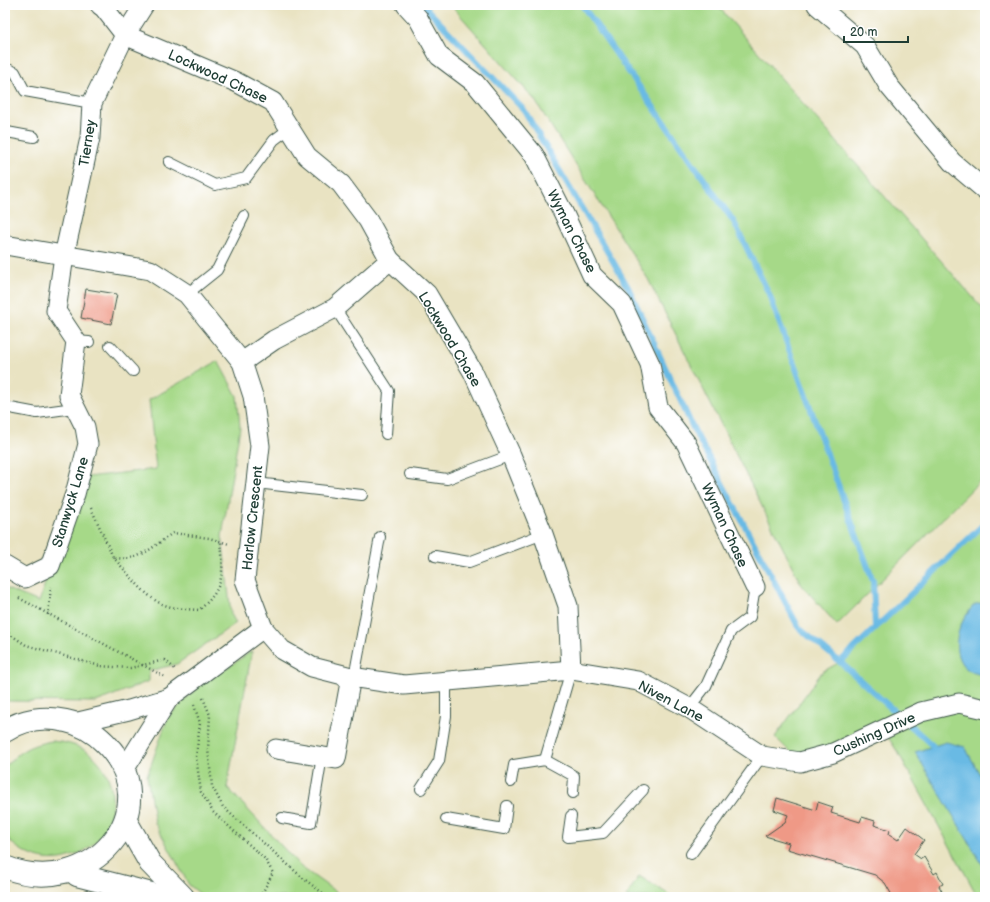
<svg xmlns="http://www.w3.org/2000/svg" width="990" height="902" font-family="'Balsamiq Sans',sans-serif">
<rect width="100%" height="100%" fill="#fff"/>
<filter id="ink" filterUnits="userSpaceOnUse"><feTurbulence type="fractalNoise" baseFrequency=".025" numOctaves="2"/><feDisplacementMap in="SourceGraphic" scale="8" xChannelSelector="R" yChannelSelector="G"/><feConvolveMatrix kernelMatrix="1 2 1 2 8 2 1 2 1" color-interpolation-filters="sRGB"/></filter>
<filter id="wash" filterUnits="userSpaceOnUse"><feTurbulence type="fractalNoise" baseFrequency=".012" numOctaves="4" result="noise"/><feDisplacementMap in="SourceGraphic" scale="16" xChannelSelector="R" yChannelSelector="G"/><feGaussianBlur stdDeviation="0.9" result="paint"/><feColorMatrix in="noise" values="0 0 0 0 0 0 0 0 0 0 0 0 0 0 0 0 0 1.4 0 .05"/><feComposite in="paint" operator="in"/></filter>
<g filter="url(#wash)">
<rect width="100%" height="100%" fill="#e9e3c2"/>
<g fill="#a6d988" stroke="#628b5e">
<polygon points="451,5 717,5 985,311 985,476 837,625 801,584 648,279 534,99"/>
<polygon points="218,361 237,396 240,427 222,536 231,614 236,623 177,664 149,671 149,681 96,702 5,701 5,588 39,602 79,478 156,469 149,400"/>
<polygon points="985,523 985,897 978,897 899,754 884,731 800,762 775,737 822,672 840,662"/>
<polygon points="252,651 227,787 301,867 343,897 204,897 189,885 155,823 147,776 168,717 198,687"/>
<path d="M 52,741 C 58,742 64,742 70,744 C 126,759 126,839 72,856 C 61,860 48,861 36,857 C 23,852 12,846 5,834 L 5,767 C 20,750 30,745 52,741 Z"/>
<polygon points="639,876 673,897 626,897"/>
</g>
<g fill="#69bae4" stroke="#447c8c">
<path d="M 985,602 L 985,675 C 950,673 951,635 968,613 C 970,610 972,606 976,604 C 979,603 982,603 985,602 Z"/>
<polygon points="946,742 965,747 985,784 985,869 915,752"/>
</g>
<g fill="none" stroke-linecap="round" stroke-linejoin="round">
<g stroke="#69bae4" stroke-width="6">
<polyline points="423,5 524,110 628,287 694,430 799,628 840,662 933,746"/>
<polyline points="582,5 734,222 769,294 873,581 875,627"/>
<polyline points="840,662 985,523"/>
</g>
</g>
<g id="blocks">
<g fill="#ef9986">
<polygon points="86,289 117,294 111,324 81,318"/>
<polygon points="777,798 816,810 818,802 833,807 831,813 860,822 862,817 875,821 874,825 890,830 889,834 898,840 907,827 924,840 914,854 921,859 924,857 934,874 937,872 943,884 939,886 945,897 893,897 885,883 875,875 787,849 789,843 765,836 785,822 788,815 774,810"/>
</g>
</g>
</g>
<g filter="url(#ink)">
<use href="#blocks" fill-opacity="0" stroke="#3d5649" stroke-width="1"/>
<g fill="none" stroke-linecap="round" stroke-linejoin="round">
<g stroke="#3d5649" stroke-width="12">
<g id="service">
<polyline points="5,68 15,72 25,91 92,103"/>
<polyline points="5,129 7,132 34,137"/>
<polyline points="169,162 215,185 246,178 274,140 290,128"/>
<polyline points="187,294 217,270 244,216"/>
<polyline points="335,308 389,391 386,434"/>
<polyline points="76,341 89,342"/>
<polyline points="110,346 133,371"/>
<polyline points="5,407 37,413 74,408"/>
<polyline points="410,474 447,479 511,455"/>
<polyline points="256,483 362,495"/>
<polyline points="435,556 469,562 543,534"/>
<polyline points="354,678 380,537"/>
<polyline points="689,708 706,686 731,631 750,617 755,587"/>
<polyline points="545,760 571,670"/>
<polyline points="511,782 514,765 545,760 574,776 573,793"/>
<polyline points="421,789 439,761 446,716 446,682"/>
<polyline points="571,816 568,837 603,833 643,790"/>
<polyline points="282,818 311,823 322,756"/>
<polyline points="446,819 504,829 507,806"/>
<polyline points="691,854 762,756"/>
</g>
</g>
<g stroke="#3d5649" stroke-width="21">
<g id="minor">
<polyline points="100,5 104,8 125,35 236,82 273,102 307,156 341,184 368,220 390,260 427,294 473,372 511,455 543,534 568,606 571,670"/>
<polyline points="406,5 418,18 439,56 475,83 534,155 564,214 592,275 622,304 650,364 658,407 686,443 755,587"/>
<polyline points="817,5 865,46 889,86 952,162 985,190"/>
<polyline points="5,245 150,270 187,294 242,362 253,396 260,446 245,580 263,628 282,650 312,667 351,677 404,685 571,670 638,681 689,708 762,756 800,762 833,753 921,712 959,703 985,709"/>
<polyline points="242,362 274,340 335,308 390,260"/>
<polyline points="5,566 25,578 50,566 75,494 88,444 85,427 69,395 76,341 56,311 64,256 90,138 92,103 125,35 144,5"/>
<polyline points="74,723 129,710 169,698"/>
<polyline points="276,749 336,759 351,677"/>
<polyline points="124,770 169,698 263,628"/>
</g>
</g>
<g stroke="#3d5649" stroke-width="24">
<g id="tertiary">
<path d="M 5,731 C 23,719 45,716 66,721 C 81,724 94,732 105,743 C 171,809 90,902 5,867"/>
<polyline points="126,821 150,863 183,897"/>
<polyline points="77,875 163,897"/>
</g>
</g>
<g stroke="#3d5649" stroke-width="2.5" stroke-dasharray="1 3" stroke-linecap="butt">
<path d="M 91,508 L 113,557 C 138,564 153,546 173,533 L 209,538 L 229,544"/>
<path d="M 113,557 C 124,569 145,596 160,603 C 172,609 186,609 199,610 C 224,589 224,573 221,542"/>
<polyline points="19,598 165,677"/>
<polyline points="48,615 51,587"/>
<polyline points="5,631 26,645 100,666 130,668 165,660 175,669"/>
<polyline points="203,698 210,715 208,749 212,786 223,807 304,879 328,897"/>
<polyline points="194,705 200,723 196,757 201,792 213,812 265,859 273,873 260,897"/>
</g>
<use href="#service" stroke="#fff" stroke-width="10"/>
<use href="#minor" stroke="#fff" stroke-width="19"/>
<use href="#tertiary" stroke="#fff" stroke-width="22"/>
</g>
</g>
<g text-anchor="middle" stroke-width="3" stroke-linejoin="round" paint-order="stroke">
<g font-size="14" fill="#1f3d34" stroke="#fff">
<text transform="translate(218 76) rotate(25)" y="5">Lockwood Chase</text>
<text transform="translate(87 143) rotate(-81)" y="5">Tierney</text>
<text transform="translate(572 231) rotate(63)" y="5">Wyman Chase</text>
<text transform="translate(450 339) rotate(59)" y="5">Lockwood Chase</text>
<text transform="translate(70 502) rotate(-73)" y="5">Stanwyck Lane</text>
<text transform="translate(252 518) rotate(-84)" y="5">Harlow Crescent</text>
<text transform="translate(725 525) rotate(65)" y="5">Wyman Chase</text>
<text transform="translate(671 701) rotate(28)" y="5">Niven Lane</text>
<text transform="translate(874 734) rotate(-24)" y="5">Cushing Drive</text>
</g>
</g>
<rect width="990" height="902" fill="none" stroke="#fff" stroke-width="20"/>
<path d="M844 36v6h64v-6" fill="none" stroke="#1f3d34" stroke-width="2"/>
<text x="850" y="36" font-size="12" fill="#1f3d34" stroke="#ffffff" stroke-width="3" paint-order="stroke">20 m</text>
</svg>
